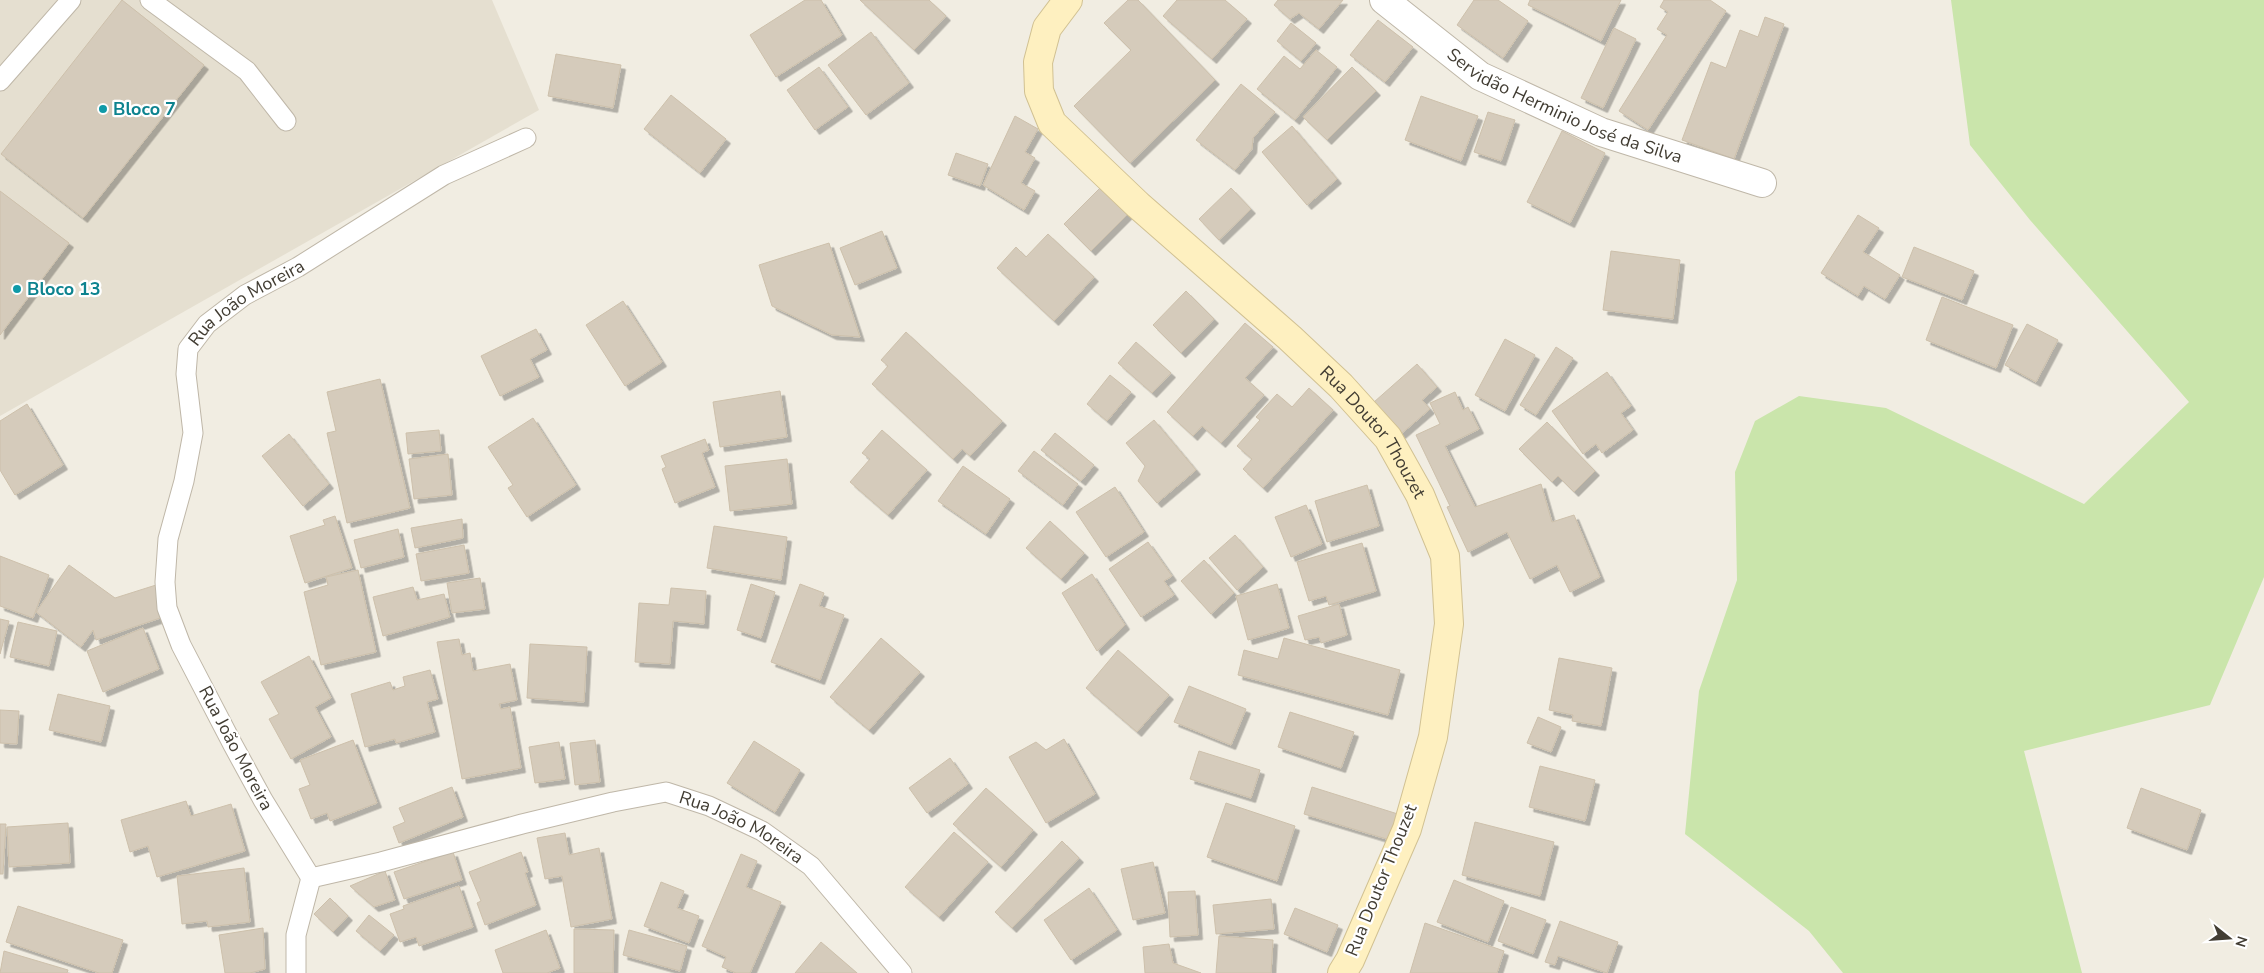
<svg xmlns="http://www.w3.org/2000/svg" width="2264" height="973" font-family="'Nunito Sans',sans-serif">
<defs>
<filter id="shadow"><feDropShadow dx="4.5" dy="4.5" stdDeviation="0" flood-color="#0004"/></filter>
</defs>
<rect width="100%" height="100%" fill="#f1ede2"/>
<polygon fill="#e5dfd0" points="0,0 492,0 539,110 0,416"/>
<polygon fill="#cae5ab" points="1951,0 2264,0 2264,577 2210,705 2024,751 2082,973 1843,973 1809,931 1685,834 1699,691 1737,580 1735,472 1755,421 1799,396 1886,408 2084,504 2189,402 2030,220 1970,145"/>
<g fill="#d5cbbb" stroke="#cdc0ab" filter="url(#shadow)">
<polygon points="122,0 204,65 83,218 1,154"/>
<polygon points="805,0 821,0 842,35 776,77 750,35"/>
<polygon points="860,0 929,0 946,16 914,50"/>
<polygon points="1128,0 1138,0 1215,80 1130,163 1074,106 1131,50 1104,23"/>
<polygon points="1177,0 1225,0 1247,19 1212,59 1163,16"/>
<polygon points="1278,0 1343,0 1319,29 1299,13 1290,19 1274,5"/>
<polygon points="1474,0 1498,0 1528,21 1503,58 1457,25"/>
<polygon points="1530,0 1621,0 1601,41 1528,5"/>
<polygon points="1664,0 1710,0 1726,11 1648,130 1619,111 1667,35 1657,29 1668,12 1660,7"/>
<polygon points="1765,17 1784,24 1734,159 1682,140 1711,62 1726,68 1740,30 1758,37"/>
<polygon points="1378,20 1413,47 1385,82 1350,55"/>
<polygon points="1291,23 1316,43 1301,61 1277,41"/>
<polygon points="1614,28 1636,39 1603,108 1581,98"/>
<polygon points="871,32 909,83 866,115 828,65"/>
<polygon points="1316,50 1337,67 1295,120 1257,89 1284,56 1300,69"/>
<polygon points="556,54 621,65 613,108 548,96"/>
<polygon points="819,67 848,107 815,130 787,90"/>
<polygon points="1352,67 1376,91 1327,140 1303,117"/>
<polygon points="1241,84 1275,112 1253,138 1252,149 1235,170 1196,140"/>
<polygon points="671,95 726,139 700,173 644,129"/>
<polygon points="1421,96 1478,116 1461,161 1405,140"/>
<polygon points="1488,112 1515,120 1501,161 1474,152"/>
<polygon points="1015,116 1038,129 1025,152 1035,158 1021,183 1035,191 1024,210 983,185"/>
<polygon points="1292,126 1337,179 1307,205 1262,152"/>
<polygon points="1562,131 1605,153 1570,223 1527,202"/>
<polygon points="956,153 988,164 980,186 948,175"/>
<polygon points="1102,186 1129,213 1091,251 1064,224"/>
<polygon points="1231,188 1251,209 1219,240 1199,219"/>
<polygon points="0,191 69,243 0,335"/>
<polygon points="1858,215 1879,228 1863,252 1900,275 1885,299 1864,286 1858,296 1821,273"/>
<polygon points="882,231 897,268 855,285 840,248"/>
<polygon points="1048,234 1094,277 1054,321 997,268 1016,247 1026,257"/>
<polygon points="829,243 860,337 832,335 772,306 759,265"/>
<polygon points="1914,247 1974,271 1962,300 1902,277"/>
<polygon points="1611,251 1680,260 1673,319 1603,310"/>
<polygon points="1186,291 1214,319 1181,353 1153,325"/>
<polygon points="1942,297 2013,325 1996,368 1926,340"/>
<polygon points="623,301 662,362 625,386 586,325"/>
<polygon points="1245,323 1273,347 1245,378 1264,395 1221,443 1202,426 1193,436 1167,412"/>
<polygon points="2027,324 2058,340 2036,382 2005,365"/>
<polygon points="536,329 547,350 530,359 539,377 500,396 481,356"/>
<polygon points="906,332 1002,421 970,456 962,449 953,459 872,384 888,366 881,360"/>
<polygon points="1505,339 1535,355 1505,411 1475,395"/>
<polygon points="1136,342 1171,373 1152,393 1118,363"/>
<polygon points="1556,347 1573,358 1536,415 1520,405"/>
<polygon points="1417,364 1437,387 1422,400 1430,409 1401,434 1374,402"/>
<polygon points="1607,372 1631,406 1621,413 1633,430 1602,453 1596,444 1583,454 1552,411"/>
<polygon points="1110,375 1131,392 1107,421 1087,404"/>
<polygon points="380,379 410,508 347,523 327,433 336,431 327,392"/>
<polygon points="1309,388 1333,410 1263,488 1243,469 1252,459 1237,446 1260,420 1256,417 1277,394 1292,407"/>
<polygon points="780,391 787,437 720,447 713,402"/>
<polygon points="1455,392 1463,410 1468,407 1479,429 1445,446 1475,507 1541,484 1552,522 1574,515 1600,577 1570,592 1557,565 1530,579 1507,532 1468,552 1447,507 1450,506 1416,435 1440,424 1430,403"/>
<polygon points="27,404 63,465 15,495 0,470 0,421"/>
<polygon points="533,418 576,485 527,517 508,488 513,485 488,447"/>
<polygon points="1154,420 1196,470 1157,503 1138,481 1145,466 1126,443"/>
<polygon points="1547,422 1595,471 1574,492 1558,476 1552,482 1519,449"/>
<polygon points="439,430 441,451 408,454 406,433"/>
<polygon points="882,430 927,470 888,515 850,482 870,459 862,453"/>
<polygon points="1055,433 1094,465 1081,481 1041,450"/>
<polygon points="289,434 329,484 303,506 262,456"/>
<polygon points="705,439 709,450 702,453 715,487 675,503 662,469 666,467 661,456"/>
<polygon points="1034,451 1078,484 1063,505 1018,471"/>
<polygon points="448,454 452,495 414,499 409,459"/>
<polygon points="787,459 792,504 730,511 725,466"/>
<polygon points="963,466 1010,499 986,534 938,501"/>
<polygon points="1367,485 1379,526 1327,542 1315,501"/>
<polygon points="1115,487 1144,532 1106,557 1076,512"/>
<polygon points="1306,505 1322,544 1291,557 1275,517"/>
<polygon points="335,516 352,568 305,583 290,536 325,525 323,520"/>
<polygon points="462,519 463,538 415,548 411,528"/>
<polygon points="1050,521 1084,553 1061,579 1026,548"/>
<polygon points="714,526 787,537 781,580 707,568"/>
<polygon points="398,529 404,557 361,568 354,540"/>
<polygon points="1235,535 1263,567 1237,590 1209,558"/>
<polygon points="1148,542 1172,576 1164,581 1174,595 1141,617 1109,569"/>
<polygon points="1362,543 1376,591 1329,605 1326,596 1309,601 1297,562"/>
<polygon points="464,545 469,573 421,581 416,554"/>
<polygon points="0,556 49,575 33,618 0,606"/>
<polygon points="1204,560 1234,593 1211,614 1181,581"/>
<polygon points="69,565 115,598 156,585 166,616 96,640 93,630 81,647 36,612"/>
<polygon points="358,570 376,652 321,665 304,592 328,585 326,577"/>
<polygon points="1092,574 1125,625 1097,651 1062,593"/>
<polygon points="480,578 485,609 452,613 447,583"/>
<polygon points="751,584 775,592 761,638 737,630"/>
<polygon points="800,584 824,593 819,606 844,615 820,680 771,662"/>
<polygon points="1277,584 1289,628 1248,640 1236,596"/>
<polygon points="413,587 417,600 444,594 450,617 383,636 373,597"/>
<polygon points="671,588 706,591 704,624 673,621 670,664 635,662 639,603 669,605"/>
<polygon points="1339,604 1347,635 1321,643 1319,637 1305,640 1298,616"/>
<polygon points="0,619 9,621 0,654"/>
<polygon points="18,622 57,631 49,666 10,657"/>
<polygon points="143,628 159,669 103,692 87,651"/>
<polygon points="881,638 920,672 869,730 830,697"/>
<polygon points="1284,638 1400,670 1388,715 1238,675 1244,650 1278,659"/>
<polygon points="459,639 462,655 470,653 473,671 510,664 517,700 499,704 501,709 510,707 521,768 462,779 437,642"/>
<polygon points="530,644 587,647 584,702 527,698"/>
<polygon points="1118,650 1169,695 1137,732 1086,688"/>
<polygon points="309,656 331,698 315,707 331,737 291,759 269,719 279,714 261,682"/>
<polygon points="1559,658 1612,668 1601,726 1572,721 1573,715 1549,710"/>
<polygon points="430,670 438,699 427,702 435,732 396,743 395,739 365,747 351,694 390,682 393,690 405,686 403,677"/>
<polygon points="1189,686 1246,709 1231,745 1174,722"/>
<polygon points="58,694 110,706 101,742 49,730"/>
<polygon points="0,710 19,711 17,744 0,743"/>
<polygon points="1290,712 1354,732 1341,768 1278,747"/>
<polygon points="1538,717 1561,727 1551,752 1527,743"/>
<polygon points="1064,739 1095,794 1046,823 1009,757 1036,742 1046,750"/>
<polygon points="353,740 377,803 330,821 327,813 311,819 299,789 310,785 300,760"/>
<polygon points="595,740 600,782 575,785 570,743"/>
<polygon points="754,741 800,770 775,812 727,783"/>
<polygon points="559,742 565,779 535,783 529,747"/>
<polygon points="1199,751 1260,770 1251,798 1190,779"/>
<polygon points="950,758 968,784 927,813 909,788"/>
<polygon points="1540,766 1595,780 1585,821 1529,807"/>
<polygon points="452,787 463,817 399,843 393,827 405,822 399,808"/>
<polygon points="1312,787 1401,815 1393,841 1304,814"/>
<polygon points="986,788 1033,830 1001,867 953,824"/>
<polygon points="2141,788 2201,810 2187,850 2127,828"/>
<polygon points="186,801 191,816 231,804 245,851 157,877 148,846 130,852 121,820"/>
<polygon points="1226,803 1295,826 1277,881 1207,857"/>
<polygon points="1475,822 1554,842 1540,896 1462,875"/>
<polygon points="68,823 70,863 9,867 7,827"/>
<polygon points="0,824 6,824 3,874 0,874"/>
<polygon points="954,832 988,862 939,917 905,887"/>
<polygon points="565,833 569,855 599,848 612,919 571,927 562,876 545,879 537,838"/>
<polygon points="1062,841 1079,858 1012,928 995,912"/>
<polygon points="453,852 462,880 404,899 394,872"/>
<polygon points="521,852 528,872 525,873 536,905 485,925 477,903 481,901 469,872"/>
<polygon points="741,854 757,861 746,887 781,902 750,973 736,973 722,967 726,957 702,946"/>
<polygon points="1153,862 1165,913 1133,920 1121,869"/>
<polygon points="244,868 250,922 208,927 207,921 182,924 177,876"/>
<polygon points="385,871 395,900 374,907 350,886"/>
<polygon points="1454,880 1504,901 1488,942 1437,922"/>
<polygon points="661,882 684,891 677,908 699,916 689,943 644,926"/>
<polygon points="459,886 473,927 419,946 416,937 400,942 390,914 404,909 403,906"/>
<polygon points="1089,888 1117,930 1071,960 1044,920"/>
<polygon points="1195,891 1198,935 1170,937 1168,892"/>
<polygon points="330,898 348,916 333,932 314,914"/>
<polygon points="1271,899 1274,929 1216,934 1213,905"/>
<polygon points="18,906 123,940 112,973 99,973 6,942"/>
<polygon points="1511,907 1546,920 1533,954 1498,941"/>
<polygon points="1295,908 1338,925 1327,952 1284,934"/>
<polygon points="369,915 394,935 380,951 356,931"/>
<polygon points="1560,921 1618,942 1607,973 1558,956 1555,965 1545,962"/>
<polygon points="1425,923 1504,951 1497,973 1410,973"/>
<polygon points="263,928 265,969 250,973 225,973 219,935"/>
<polygon points="574,929 614,930 613,973 574,973"/>
<polygon points="546,930 560,968 547,973 503,973 495,950"/>
<polygon points="629,930 687,946 680,971 623,955"/>
<polygon points="1219,936 1273,940 1271,973 1216,973"/>
<polygon points="821,942 857,973 795,973"/>
<polygon points="1169,944 1173,963 1201,973 1145,973 1143,947"/>
<polygon points="4,951 68,970 67,973 0,973"/>
</g>
<g fill="none" stroke-linecap="round" stroke-linejoin="round">
<g stroke="#bfb7a8" stroke-width="21">
<g id="lane">
<polyline points="150,0 247,71 286,121"/>
<polyline points="0,81 71,0"/>
<path id="s1" d="M 311,878 L 263,800 L 233,745 L 181,645 L 167,608 L 165,582 L 168,539 L 184,481 L 193,433 L 186,374 L 188,349 L 207,324 L 245,295 L 298,267 L 444,175 L 526,138"/>
<path id="s2" d="M 311,878 L 381,862 L 522,824 L 613,802 L 666,792 L 709,806 L 762,831 L 811,866 L 902,973"/>
<polyline points="296,973 296,935 311,878"/>
</g>
</g>
<g stroke="#bfb7a8" stroke-width="30">
<g id="street">
<path id="s3" d="M 1384,0 L 1480,76 L 1601,132 L 1762,183"/>
</g>
</g>
<g stroke="#d1c192" stroke-width="30">
<g id="secondary">
<path id="s4" d="M 1068,0 L 1047,28 L 1038,62 L 1039,91 L 1052,123 L 1138,205 L 1290,338 L 1341,386 L 1388,438 L 1420,495 L 1445,556 L 1449,624 L 1433,737 L 1407,829 L 1350,960 L 1342,973"/>
</g>
</g>
<use href="#lane" stroke="#fff" stroke-width="19"/>
<use href="#street" stroke="#fff" stroke-width="28"/>
<use href="#secondary" stroke="#fef0c0" stroke-width="28"/>
</g>
<g fill="#0f9aa8" stroke="#fff" stroke-width="2">
<circle cx="103" cy="109" r="5"/>
<circle cx="17" cy="289" r="5"/>
</g>
<g text-anchor="middle" stroke-width="4.5" stroke-linejoin="round" paint-order="stroke">
<g font-size="18" fill="#423d33" stroke="#fff">
<text dy="6" stroke="none"><textPath href="#s3" startOffset="212">Servidão Herminio José da Silva</textPath></text>
<text dy="6" stroke="none"><textPath href="#s1" startOffset="645">Rua João Moreira</textPath></text>
<text dy="6" stroke="none"><textPath href="#s4" startOffset="581">Rua Doutor Thouzet</textPath></text>
<text transform="translate(236 748) rotate(62)" y="6">Rua João Moreira</text>
<text dy="6" stroke="none"><textPath href="#s2" startOffset="449">Rua João Moreira</textPath></text>
<text transform="translate(1381 880) rotate(-68)" y="6">Rua Doutor Thouzet</text>
</g>
<g font-size="18" font-weight="bold" fill="#0d838f" stroke="#fff" text-anchor="start">
<text x="113" y="115">Bloco 7</text>
<text x="27" y="295">Bloco 13</text>
</g>
</g>
<g transform="translate(2229 938) rotate(107)" stroke="#ffffff" stroke-width="4" paint-order="stroke">
<path d="M0-4L9 19L0 12L-9 19Z" fill="#423d33"/>
<text y="-8" font-size="14" font-weight="bold" text-anchor="middle" fill="#423d33">N</text>
</g>
</svg>
